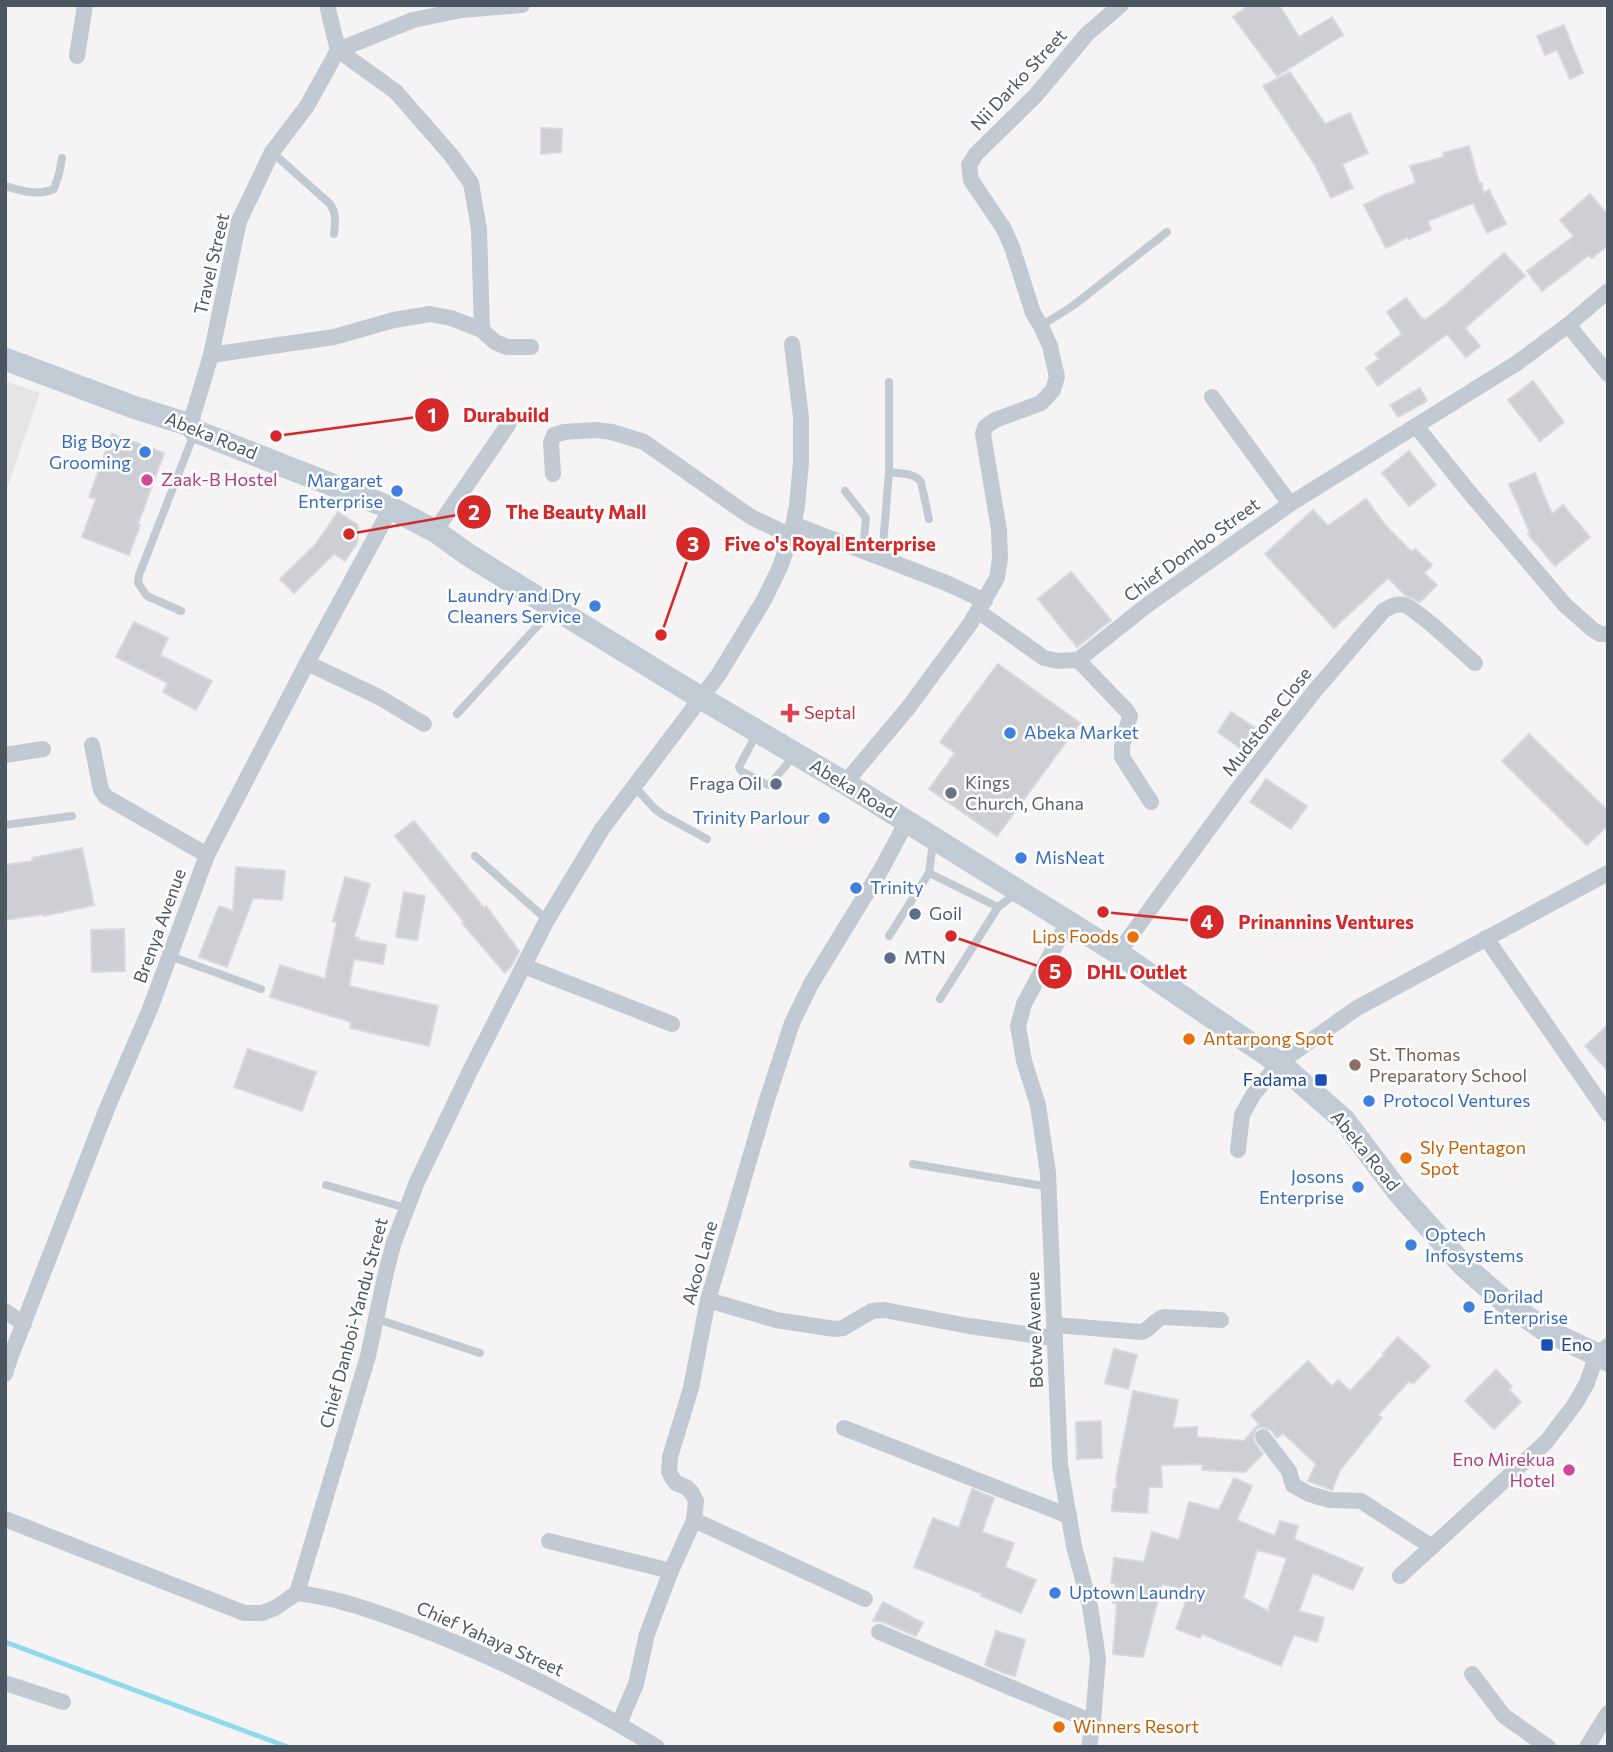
<svg xmlns="http://www.w3.org/2000/svg" width="1613" height="1752" font-family="Commissioner,sans-serif">
<rect width="100%" height="100%" fill="#f5f3f3"/>
<polygon fill="#e6e4e5" points="5,381 40,393 5,494"/>
<g fill="none" stroke-linecap="round" stroke-linejoin="round">
<polyline stroke="#90daee" stroke-width="5" points="5,1642 288,1747"/>
</g>
<g fill="#cdcfd5" stroke="#d7d9de" stroke-width="2" fill-rule="evenodd">
<polygon points="1249,5 1279,5 1299,37 1332,17 1343,35 1277,76 1233,17"/>
<polygon points="1564,25 1583,73 1570,79 1557,50 1545,55 1537,36"/>
<polygon points="1290,72 1325,124 1350,113 1368,153 1342,164 1353,188 1331,198 1315,165 1263,86"/>
<polygon points="541,128 562,129 561,152 541,154"/>
<polygon points="1469,146 1479,183 1482,183 1483,193 1489,190 1506,224 1487,233 1473,203 1428,221 1431,230 1409,239 1408,237 1386,248 1364,205 1384,195 1416,183 1410,166 1444,157 1443,153"/>
<polygon points="1590,194 1608,215 1608,245 1592,258 1589,255 1542,291 1527,271 1574,236 1560,220"/>
<polygon points="1504,253 1525,276 1465,328 1480,346 1466,357 1447,334 1378,386 1366,368 1379,359 1375,354 1402,334 1387,312 1406,298 1422,319 1423,318 1425,320 1446,304"/>
<polygon points="1533,381 1564,422 1540,441 1508,400"/>
<polygon points="1420,388 1427,401 1398,417 1390,405"/>
<polygon points="112,434 164,453 138,524 140,525 129,555 82,537 96,499 89,497"/>
<polygon points="1409,451 1436,485 1409,506 1382,473"/>
<polygon points="1535,473 1552,514 1563,505 1590,537 1555,566 1528,534 1530,533 1509,484"/>
<polygon points="1366,499 1386,526 1412,552 1415,549 1432,565 1424,573 1437,585 1420,602 1405,595 1388,578 1334,628 1265,554 1313,510 1328,526"/>
<polygon points="338,512 358,525 357,543 345,561 334,554 294,593 280,579 315,545"/>
<polygon points="1071,572 1111,620 1077,647 1038,599"/>
<polygon points="134,622 168,638 160,655 212,681 196,710 163,692 168,683 116,657"/>
<polygon points="998,664 1080,723 997,836 929,789 955,753 940,742"/>
<polygon points="1231,712 1254,727 1240,748 1218,732"/>
<polygon points="1529,734 1608,811 1608,825 1587,845 1502,761"/>
<polygon points="1266,779 1307,806 1291,829 1250,802"/>
<polygon points="414,821 484,908 486,906 519,951 512,965 505,973 462,923 464,922 395,836"/>
<polygon points="82,848 94,905 44,916 44,914 5,920 5,865 33,861 32,858"/>
<polygon points="236,867 285,871 282,900 253,898 227,967 199,957 219,906 233,911"/>
<polygon points="345,877 370,884 354,937 359,938 358,940 386,945 383,964 354,959 349,986 438,1006 429,1046 350,1028 351,1022 270,997 280,965 325,979 337,922 333,921"/>
<polygon points="404,892 425,896 417,940 396,937"/>
<polygon points="124,929 125,971 92,972 91,930"/>
<polygon points="1608,1025 1608,1071 1585,1046"/>
<polygon points="248,1049 316,1072 302,1111 234,1087"/>
<polygon points="1398,1337 1430,1366 1413,1384 1409,1381 1378,1415 1382,1418 1340,1470 1332,1490 1308,1481 1316,1464 1283,1433 1277,1438 1271,1430 1262,1427 1256,1429 1253,1438 1255,1443 1263,1454 1245,1472 1202,1470 1203,1464 1161,1465 1162,1487 1149,1487 1147,1513 1112,1511 1113,1497 1114,1489 1117,1489 1116,1478 1133,1391 1178,1400 1173,1428 1197,1427 1197,1437 1244,1441 1259,1424 1251,1415 1308,1361 1332,1387 1338,1380 1350,1391 1385,1354 1383,1353"/>
<polygon points="1114,1349 1137,1355 1128,1389 1105,1383"/>
<polygon points="1496,1370 1512,1386 1509,1390 1521,1402 1494,1429 1465,1401"/>
<polygon points="1101,1421 1102,1458 1077,1459 1076,1422"/>
<path d="M 1234,1478 L 1252,1486 L 1237,1520 L 1275,1536 L 1280,1521 L 1298,1526 L 1294,1539 L 1363,1568 L 1353,1590 L 1313,1573 L 1299,1611 L 1324,1618 L 1317,1642 L 1294,1635 L 1281,1666 L 1202,1634 L 1200,1638 L 1176,1629 L 1190,1590 L 1162,1584 L 1143,1657 L 1113,1654 L 1117,1603 L 1113,1603 L 1116,1584 L 1111,1583 L 1114,1558 L 1144,1562 L 1152,1532 L 1179,1540 L 1189,1502 L 1219,1510 ZM 1257,1550 L 1287,1558 L 1268,1611 L 1243,1598 Z"/>
<polygon points="972,1489 994,1498 982,1532 1014,1543 1005,1567 1036,1580 1021,1613 981,1596 982,1594 914,1567 933,1518 959,1528"/>
<polygon points="883,1602 923,1623 916,1636 883,1622 873,1621"/>
<polygon points="996,1631 1025,1640 1015,1676 1009,1675 985,1665"/>
</g>
<g fill="none" stroke-linecap="round" stroke-linejoin="round">
<g stroke="#c1cad2" stroke-width="8">
<path d="M 272,152 L 330,204 C 337,214 335,223 334,234"/>
<path d="M 5,186 C 22,191 38,196 54,189 L 59,174 L 62,158"/>
<polyline points="1041,326 1074,305 1167,232"/>
<path d="M 889,472 C 900,474 914,472 921,482 L 929,519"/>
<polyline points="845,491 866,518 863,550"/>
<polyline points="882,558 889,472 889,382"/>
<polyline points="181,611 147,596 138,583 139,575 194,434"/>
<polyline points="457,714 552,610"/>
<polyline points="757,733 741,763 739,767 741,771 768,785 771,783 794,756"/>
<polyline points="634,786 655,809 663,815 707,839"/>
<polyline points="5,825 72,816"/>
<polyline points="475,856 547,920"/>
<polyline points="929,873 998,907"/>
<polyline points="889,936 929,873 933,842"/>
<polyline points="170,956 261,989"/>
<polyline points="940,999 998,907 1017,893"/>
<polyline points="913,1164 1049,1187"/>
<polyline points="326,1185 406,1208"/>
<polyline points="377,1319 480,1353"/>
</g>
<g stroke="#c1cad2" stroke-width="16">
<polyline points="327,5 338,50 396,92 451,155 471,183 479,229 482,330"/>
<polyline points="77,56 85,5"/>
<polyline points="1568,325 1608,374"/>
<polyline points="211,355 334,337 394,320 430,314 451,318 482,330 495,342 507,347 531,347"/>
<polyline points="1212,397 1290,504"/>
<polyline points="190,425 211,355 239,221 272,152 307,106 338,50 413,20 462,10 522,5"/>
<polyline points="1416,426 1469,492 1565,605 1592,629 1600,634 1608,634"/>
<polyline points="553,474 551,443 554,435 564,432 596,430 612,432 644,442 751,517 791,536"/>
<polyline points="793,524 944,582 985,601"/>
<polyline points="435,531 508,425"/>
<polyline points="978,611 1044,658 1058,661 1078,660 1146,606 1290,504 1517,363 1568,325 1608,291"/>
<polyline points="1078,660 1127,711 1130,716 1122,746 1122,757 1151,802"/>
<polyline points="307,663 379,697 424,724"/>
<polyline points="92,745 101,790 106,797 207,855"/>
<polyline points="5,755 43,749"/>
<polyline points="845,783 908,708 970,624 997,578 1000,559 999,530 983,434 985,427 995,420 1041,403 1053,390 1057,377 1050,346 1041,326 1033,313 1012,247 1004,229 971,180 969,165 976,154 1036,95 1087,34 1121,5"/>
<polyline points="1068,922 1024,1004 1018,1026 1024,1061 1038,1105 1048,1173 1060,1465 1074,1546 1090,1606 1098,1658 1093,1722 1089,1747"/>
<polyline points="1486,938 1608,1114"/>
<path d="M 1118,953 L 1238,789 L 1313,693 L 1383,611 C 1390,607 1396,603 1404,605 C 1416,608 1462,652 1475,663"/>
<polyline points="524,966 672,1024"/>
<polyline points="1238,1150 1242,1115 1253,1095 1279,1063 1357,1008 1608,873"/>
<polyline points="708,1300 776,1320 835,1329 843,1328 872,1311 884,1310 969,1326 1054,1338"/>
<polyline points="5,1311 24,1324"/>
<path d="M 1055,1325 L 1141,1332 C 1151,1330 1154,1319 1164,1317 L 1221,1320"/>
<polyline points="5,1374 10,1358 108,1106 150,1009 207,855 307,663 391,508"/>
<polyline points="844,1428 1069,1516"/>
<polyline points="1263,1437 1289,1471 1293,1485 1309,1494 1330,1500 1361,1501 1432,1547"/>
<polyline points="5,1519 244,1613 262,1613 275,1608 297,1593 368,1356 386,1272 394,1242 417,1182 471,1069 547,920 602,829 719,674 764,600 780,567 791,536 797,506 801,462 801,417 792,344"/>
<polyline points="694,1520 865,1599"/>
<polyline points="549,1541 671,1571"/>
<polyline points="1400,1576 1547,1441 1575,1404 1587,1383 1597,1354 1608,1346"/>
<path d="M 297,1593 C 340,1598 379,1613 419,1628 C 505,1661 579,1699 657,1747"/>
<polyline points="879,1632 1093,1722"/>
<polyline points="1472,1674 1504,1716 1548,1747"/>
<polyline points="5,1683 63,1702"/>
<polyline points="619,1724 636,1684 647,1634 671,1571 694,1520 696,1501 692,1493 686,1487 676,1483 671,1476 669,1471 670,1457 691,1388 708,1300 766,1103 792,1023 811,984 882,868 907,821"/>
<polyline points="1587,1747 1608,1713"/>
</g>
<polyline stroke="#c1cbd6" stroke-width="23" points="5,359 133,407 190,425 195,431 391,508 435,531 467,554 554,608 701,698 845,783 1118,953 1279,1063 1344,1120 1399,1193 1463,1265 1504,1301 1545,1330 1608,1360"/>
</g>
<g fill="#3f7fe0" stroke="#fff" stroke-width="2.5">
<circle cx="145" cy="452" r="7"/>
<circle cx="397" cy="491" r="7"/>
<circle cx="595" cy="606" r="7"/>
<circle cx="1010" cy="733" r="7"/>
<circle cx="824" cy="818" r="7"/>
<circle cx="1021" cy="858" r="7"/>
<circle cx="856" cy="888" r="7"/>
<circle cx="1369" cy="1101" r="7"/>
<circle cx="1358" cy="1187" r="7"/>
<circle cx="1411" cy="1245" r="7"/>
<circle cx="1469" cy="1307" r="7"/>
<circle cx="1055" cy="1593" r="7"/>
</g>
<g fill="#d1479c" stroke="#fff" stroke-width="2.5">
<circle cx="147" cy="480" r="7"/>
<circle cx="1569" cy="1470" r="7"/>
</g>
<path fill="#e0444e" stroke="#fff" stroke-width="2.5" d="M786.5 702.5h7v7h7v7h-7v7h-7v-7h-7v-7h7z"/>
<g fill="#5c6f8a" stroke="#fff" stroke-width="2.5">
<circle cx="776" cy="784" r="7"/>
<circle cx="915" cy="914" r="7"/>
<circle cx="890" cy="958" r="7"/>
</g>
<circle fill="#6b7280" stroke="#fff" stroke-width="2.5" cx="951" cy="793" r="7"/>
<g fill="#e8710a" stroke="#fff" stroke-width="2.5">
<circle cx="1133" cy="937" r="7"/>
<circle cx="1189" cy="1039" r="7"/>
<circle cx="1406" cy="1158" r="7"/>
<circle cx="1059" cy="1727" r="7"/>
</g>
<circle fill="#8d6e63" stroke="#fff" stroke-width="2.5" cx="1355" cy="1065" r="7"/>
<g fill="#1a4fb4" stroke="#fff" stroke-width="2.5">
<rect x="1314" y="1073" width="14" height="14" rx="3.5"/>
<rect x="1540" y="1338" width="14" height="14" rx="3.5"/>
</g>
<g text-anchor="middle" stroke-width="5" stroke-linejoin="round" paint-order="stroke">
<g font-size="18" fill="#4a5661" stroke="#fff">
<text transform="translate(1019 80) rotate(-47)" y="6">Nii Darko Street</text>
<text transform="translate(212 264) rotate(-77)" y="6">Travel Street</text>
<text transform="translate(211 436) rotate(22)" y="6">Abeka Road</text>
<text transform="translate(1192 550) rotate(-36)" y="6">Chief Dombo Street</text>
<text transform="translate(1267 722) rotate(-52)" y="6">Mudstone Close</text>
<text transform="translate(853 789) rotate(31)" y="6">Abeka Road</text>
<text transform="translate(160 926) rotate(-70)" y="6">Brenya Avenue</text>
<text transform="translate(1365 1151) rotate(51)" y="6">Abeka Road</text>
<text transform="translate(700 1263) rotate(-74)" y="6">Akoo Lane</text>
<text transform="translate(354 1323) rotate(-75)" y="6">Chief Danboi-Yandu Street</text>
<text transform="translate(1035 1330) rotate(-92)" y="6">Botwe Avenue</text>
<text transform="translate(490 1639) rotate(24)" y="6">Chief Yahaya Street</text>
</g>
<g font-size="18" fill="#366cbe" stroke="#fff" text-anchor="start">
<text x="131" y="448" text-anchor="end">Big Boyz<tspan x="131" dy="21">Grooming</tspan></text>
<text x="383" y="487" text-anchor="end">Margaret<tspan x="383" dy="21">Enterprise</tspan></text>
<text x="581" y="602" text-anchor="end">Laundry and Dry<tspan x="581" dy="21">Cleaners Service</tspan></text>
<text x="1024" y="739">Abeka Market</text>
<text x="810" y="824" text-anchor="end">Trinity Parlour</text>
<text x="1035" y="864">MisNeat</text>
<text x="870" y="894">Trinity</text>
<text x="1383" y="1107">Protocol Ventures</text>
<text x="1344" y="1183" text-anchor="end">Josons<tspan x="1344" dy="21">Enterprise</tspan></text>
<text x="1425" y="1241">Optech<tspan x="1425" dy="21">Infosystems</tspan></text>
<text x="1483" y="1303">Dorilad<tspan x="1483" dy="21">Enterprise</tspan></text>
<text x="1069" y="1599">Uptown Laundry</text>
</g>
<g font-size="18" fill="#b23c85" stroke="#fff" text-anchor="start">
<text x="161" y="486">Zaak-B Hostel</text>
<text x="1555" y="1466" text-anchor="end">Eno Mirekua<tspan x="1555" dy="21">Hotel</tspan></text>
</g>
<g font-size="18" fill="#be3a42" stroke="#fff" text-anchor="start">
<text x="804" y="719">Septal</text>
</g>
<g font-size="18" fill="#5b616d" stroke="#fff" text-anchor="start">
<text x="965" y="789">Kings<tspan x="965" dy="21">Church, Ghana</tspan></text>
</g>
<g font-size="18" fill="#4e5e75" stroke="#fff" text-anchor="start">
<text x="762" y="790" text-anchor="end">Fraga Oil</text>
<text x="929" y="920">Goil</text>
<text x="904" y="964">MTN</text>
</g>
<g font-size="18" fill="#c56008" stroke="#fff" text-anchor="start">
<text x="1119" y="943" text-anchor="end">Lips Foods</text>
<text x="1203" y="1045">Antarpong Spot</text>
<text x="1420" y="1154">Sly Pentagon<tspan x="1420" dy="21">Spot</tspan></text>
<text x="1073" y="1733">Winners Resort</text>
</g>
<g font-size="18" fill="#785e54" stroke="#fff" text-anchor="start">
<text x="1369" y="1061">St. Thomas<tspan x="1369" dy="21">Preparatory School</tspan></text>
</g>
<g font-size="18" fill="#164399" stroke="#fff" text-anchor="end">
<text x="1307" y="1086">Fadama</text>
<text x="1561" y="1351" text-anchor="start">Eno</text>
</g>
</g>
<path fill="none" stroke="#d62828" stroke-width="2.5" d="M276 436L432 415M349 534L474 512M661 635L693 544M1103 912L1207 922M951 936L1055 972"/>
<g fill="#d62828" stroke="#fff" stroke-width="2.5">
<circle cx="276" cy="436" r="7"/>
<circle cx="349" cy="534" r="7"/>
<circle cx="661" cy="635" r="7"/>
<circle cx="1103" cy="912" r="7"/>
<circle cx="951" cy="936" r="7"/>
<circle cx="432" cy="415" r="18"/>
<circle cx="474" cy="512" r="18"/>
<circle cx="693" cy="544" r="18"/>
<circle cx="1207" cy="922" r="18"/>
<circle cx="1055" cy="972" r="18"/>
</g>
<g font-size="21" text-anchor="middle" font-weight="bold" fill="#fff">
<text x="432" y="423">1</text>
<text x="474" y="520">2</text>
<text x="693" y="552">3</text>
<text x="1207" y="930">4</text>
<text x="1055" y="979">5</text>
</g>
<g font-size="19" text-anchor="middle" font-weight="bold" fill="#d62828" stroke="#fff" stroke-width="5" stroke-linejoin="round" paint-order="stroke">
<text x="506" y="422">Durabuild</text>
<text x="576" y="519">The Beauty Mall</text>
<text x="830" y="551">Five o's Royal Enterprise</text>
<text x="1326" y="929">Prinannins Ventures</text>
<text x="1137" y="979">DHL Outlet</text>
</g>
<rect width="1613" height="1752" fill="none" stroke="#4a5661" stroke-width="14"/>
</svg>
